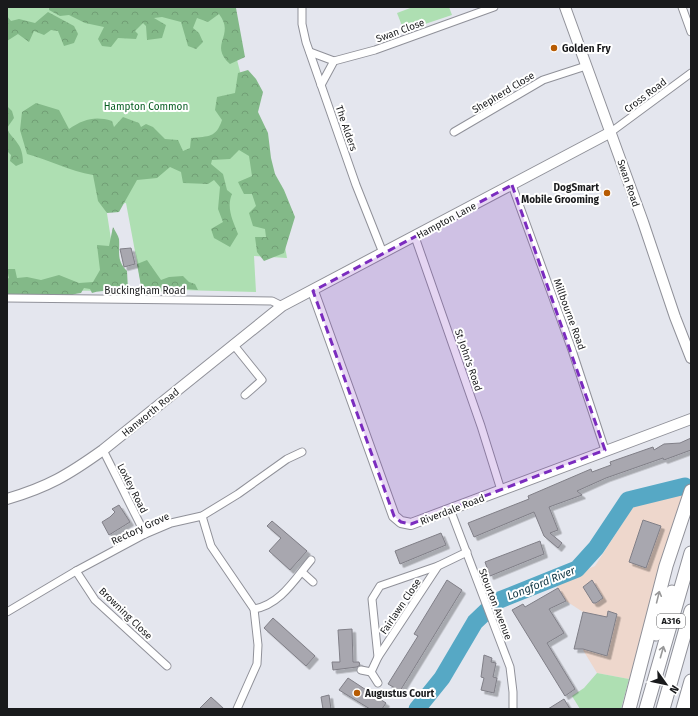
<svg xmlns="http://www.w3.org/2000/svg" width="698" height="716" font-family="'Fira Sans',sans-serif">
<defs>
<pattern id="forest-crowns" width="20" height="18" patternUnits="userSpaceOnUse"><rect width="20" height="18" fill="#83b988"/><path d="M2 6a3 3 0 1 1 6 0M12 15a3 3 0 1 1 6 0" fill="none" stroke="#719e75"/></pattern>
<filter id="shadow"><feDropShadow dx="3.5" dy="3.5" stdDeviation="0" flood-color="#0004"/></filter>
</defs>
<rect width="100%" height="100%" fill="#e4e6ee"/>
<polygon fill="#eed7cc" points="684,492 629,679 597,673 583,650 590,614 583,612 566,601 555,583 595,566 633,507"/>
<g fill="#aedfb2">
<polygon points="7,7 223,7 282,230 287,258 254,256 256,292 142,289 126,203 106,207 119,291 7,290"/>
<polygon points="413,7 449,7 452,15 404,31 397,13"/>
<polygon points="597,673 629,679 621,709 580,709 572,696 584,688"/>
</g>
<g fill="url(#forest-crowns)">
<path d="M 49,7 L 232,7 L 236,8 L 245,57 L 230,64 C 208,44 236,36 219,14 L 208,22 L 197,18 L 193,28 L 199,33 L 203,42 L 196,49 L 188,46 L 181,22 L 162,17 L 154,18 L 166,25 L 162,38 L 147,40 L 146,26 L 143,23 L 135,31 L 138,34 L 136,39 L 118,38 L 111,47 L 102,46 L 98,39 L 104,27 L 85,23 L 69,15 L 60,16 L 49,10 Z"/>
<polygon points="48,12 74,26 78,34 74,43 64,46 58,31 51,30 44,35 34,31 29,42 18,34 7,41 7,16 11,21 19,19 35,23"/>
<path d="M 248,70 L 256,79 L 263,92 L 258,112 L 268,133 L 271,158 L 275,174 L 284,190 L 295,217 L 284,253 L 264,261 L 257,252 L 255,237 L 266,237 L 265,229 L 253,226 L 249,213 L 256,206 L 252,194 L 244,194 L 238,182 L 252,176 L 249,156 L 239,150 L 230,159 L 212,160 L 211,164 L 223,174 L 227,190 L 232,194 C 226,208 233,221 238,234 L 230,247 L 214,238 L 211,229 L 223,222 L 218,209 L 220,187 L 214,180 L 208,184 L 183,183 L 181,172 L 170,167 L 157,178 L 137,180 L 119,212 L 107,213 L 98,201 L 93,175 C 70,171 49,160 27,154 L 20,130 L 22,112 L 36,103 L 59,110 L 69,129 C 84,119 95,116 112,121 L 114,127 L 123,117 L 139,123 L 141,127 L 146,124 L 153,127 L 165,139 L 178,140 L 183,151 L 190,148 L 191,138 C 209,136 216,138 222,120 L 215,110 L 217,97 L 235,93 L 238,73 Z"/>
<path d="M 7,106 L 12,111 L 14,118 L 7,128 C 10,136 14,137 18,144 C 22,149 23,157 23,163 L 16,166 L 10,161 L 11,155 L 7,151 Z"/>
<path d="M 113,227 C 115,231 118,235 119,239 C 120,252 116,260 127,271 L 128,290 C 115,292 104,289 92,293 L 90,289 L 84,288 L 81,293 C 71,294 71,297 63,299 C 54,302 43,297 34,294 L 25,299 L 7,295 L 7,279 L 9,278 L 7,269 L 15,269 L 17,278 L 27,277 L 41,280 L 59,275 L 79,283 L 93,282 L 100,270 L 97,245 L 109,246 Z"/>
<polygon points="147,260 161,280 169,277 183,276 189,282 195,284 198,290 188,289 145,293 141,286 137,264"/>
</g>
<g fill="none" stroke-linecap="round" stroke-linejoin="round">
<polyline stroke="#56a8c5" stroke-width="17" points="417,709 442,678 475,622 497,601 577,569 596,548 628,500 685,486"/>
</g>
<g fill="#a8a7af" stroke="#807f87" filter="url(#shadow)">
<polygon points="131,248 135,264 124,267 120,249"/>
<polygon points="691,438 691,450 664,460 663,458 606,478 577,491 582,495 549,507 558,530 550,533 562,543 558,548 544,536 534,512 474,537 468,523 529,499 528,496 591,469 592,472 611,465 610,462 653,447 654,450 664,444 680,443"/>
<polygon points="119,505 130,522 109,535 102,522 110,517 115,512 112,509"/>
<polygon points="643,520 661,526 646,568 629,562"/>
<polygon points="272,521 307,551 290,570 269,551 281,538 267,526"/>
<polygon points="441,533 446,545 400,564 395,551"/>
<polygon points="540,541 544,554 490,576 485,562"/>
<polygon points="447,580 462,590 400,691 388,684 418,636 414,634"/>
<polygon points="592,580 603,598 596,603 593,603 583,587"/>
<polygon points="558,588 566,601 549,609 564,633 547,643 575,689 565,696 512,610 523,604 525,607"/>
<polygon points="608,611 617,614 607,656 583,649 574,649 583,612 607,617"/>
<polygon points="273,618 315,656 306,666 264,628"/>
<polygon points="352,629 353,662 359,662 360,665 357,667 333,670 332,662 340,662 338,630"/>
<polygon points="484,655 492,658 491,662 496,663 493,677 497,678 494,693 481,690 484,678 481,677"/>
<polygon points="348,678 386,703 382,709 370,709 339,690"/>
<polygon points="329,695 331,709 323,709 321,697"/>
<polygon points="211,697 224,709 199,709"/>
<polygon points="564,699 570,709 548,709"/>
</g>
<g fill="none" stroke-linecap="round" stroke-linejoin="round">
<g stroke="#909199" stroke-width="9">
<g id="street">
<polyline points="302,7 302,24 306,42 356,185 383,253"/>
<polyline points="682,7 691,32"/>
<polyline points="310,52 334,61"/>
<polyline points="321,85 334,61 375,50 494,7"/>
<polyline points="454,132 543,80 586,66"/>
<polyline points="611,132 691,73"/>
<polyline points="512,185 572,350 605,450"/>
<polyline points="415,237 481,426 501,490"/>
<polyline points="7,298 272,301 282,306"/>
<polyline points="233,344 262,380 245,395"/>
<polyline points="103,450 145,534"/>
<polyline points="450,509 510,667 513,692 513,709"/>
<polyline points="202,516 211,546 254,609 258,645 257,664 237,709"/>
<polyline points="76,571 95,600 167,666"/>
<polyline points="302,572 313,582"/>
<path d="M 254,609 C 280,605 295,579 311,560"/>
<polyline points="7,612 76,571 145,534 171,523 202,516 238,494 287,459 302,452"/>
<polyline points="378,657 438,566 467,552"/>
<polyline points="361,670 371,672"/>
<polyline points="378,683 371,672 378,657 372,599 380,586 438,566"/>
</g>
</g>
<g stroke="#909199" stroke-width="12">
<g id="secondary">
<polyline points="565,7 643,222 675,317 691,358"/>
<polyline points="313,291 394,516 401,522 411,524 691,419"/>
<path d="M 7,499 C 48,487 68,475 103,450 L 282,306 L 611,132"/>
</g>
</g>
<g stroke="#909199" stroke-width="15">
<g id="highway">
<polyline points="656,634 672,592"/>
<polyline points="629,709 666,566 691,491"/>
<polyline points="646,709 691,553"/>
<polyline points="663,709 691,611"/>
<polyline points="683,709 691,681"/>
</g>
</g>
<use href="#street" stroke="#fff" stroke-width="7"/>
<use href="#secondary" stroke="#fff" stroke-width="10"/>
<use href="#highway" stroke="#fff" stroke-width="13"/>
</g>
<defs><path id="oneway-shaft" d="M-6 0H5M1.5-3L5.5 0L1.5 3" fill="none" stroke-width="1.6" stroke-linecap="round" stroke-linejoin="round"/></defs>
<g stroke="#989899">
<use href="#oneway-shaft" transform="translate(658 597) rotate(-76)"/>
<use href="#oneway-shaft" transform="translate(662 652) rotate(-74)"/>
</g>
<path fill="#7b2cbf" fill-opacity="0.2" stroke="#7b2cbf" stroke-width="3" stroke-dasharray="8 5" stroke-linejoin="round" d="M 512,185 L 605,450 L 411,524 L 401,522 L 394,516 L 313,291 Z"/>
<g fill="#b75b02" stroke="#fff" stroke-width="1.5">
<circle cx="554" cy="48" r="4"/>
<circle cx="607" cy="193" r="4"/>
<circle cx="357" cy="693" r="4"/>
</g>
<g text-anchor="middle" stroke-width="4" stroke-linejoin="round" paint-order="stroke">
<rect fill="#fff" stroke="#5e5f60" stroke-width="1" x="657" y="614" width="28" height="14" rx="3"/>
<g font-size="9" font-weight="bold" fill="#191a1c">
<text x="671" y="624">A316</text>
</g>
<g font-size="10" fill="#191a1c" stroke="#fff">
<text transform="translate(400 30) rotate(-20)" y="4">Swan Close</text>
<text transform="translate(503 92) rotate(-31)" y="4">Shepherd Close</text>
<text transform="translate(645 95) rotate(-37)" y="4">Cross Road</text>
<text transform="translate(347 128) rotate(71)" y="4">The Alders</text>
<text transform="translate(629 183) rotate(71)" y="4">Swan Road</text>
<text transform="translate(446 220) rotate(-28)" y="4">Hampton Lane</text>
<text x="145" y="294">Buckingham Road</text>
<text transform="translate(570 314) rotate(70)" y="4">Millbourne Road</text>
<text transform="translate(469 360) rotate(71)" y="4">St John's Road</text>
<text transform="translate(150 412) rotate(-39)" y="4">Hanworth Road</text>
<text transform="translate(133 488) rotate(63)" y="4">Loxley Road</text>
<text transform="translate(452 509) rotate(-21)" y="4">Riverdale Road</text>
<text transform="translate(140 528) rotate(-25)" y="4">Rectory Grove</text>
<text transform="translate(496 604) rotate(69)" y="4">Stourton Avenue</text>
<text transform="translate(400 606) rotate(-56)" y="4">Fairlawn Close</text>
<text transform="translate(126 613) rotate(44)" y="4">Browning Close</text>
</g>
<g font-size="10" font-weight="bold" fill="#191a1c" stroke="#fff" text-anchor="start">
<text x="562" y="52">Golden Fry</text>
<text x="599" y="191" text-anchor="end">DogSmart<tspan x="599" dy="12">Mobile Grooming</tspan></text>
<text x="365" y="697">Augustus Court</text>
</g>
<g font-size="10" fill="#065c20" stroke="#fff">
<text x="146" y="110">Hampton Common</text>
</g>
<g font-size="11" font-style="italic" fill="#103643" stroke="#fff">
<text transform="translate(541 583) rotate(-22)" y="4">Longford River</text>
</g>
</g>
<rect width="698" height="716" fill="none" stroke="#191a1c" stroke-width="16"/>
<g transform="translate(666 684) rotate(123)" stroke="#ffffff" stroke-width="3" paint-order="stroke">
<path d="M0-3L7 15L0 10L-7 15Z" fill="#191a1c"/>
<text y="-6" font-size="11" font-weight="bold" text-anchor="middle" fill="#191a1c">N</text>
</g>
</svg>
